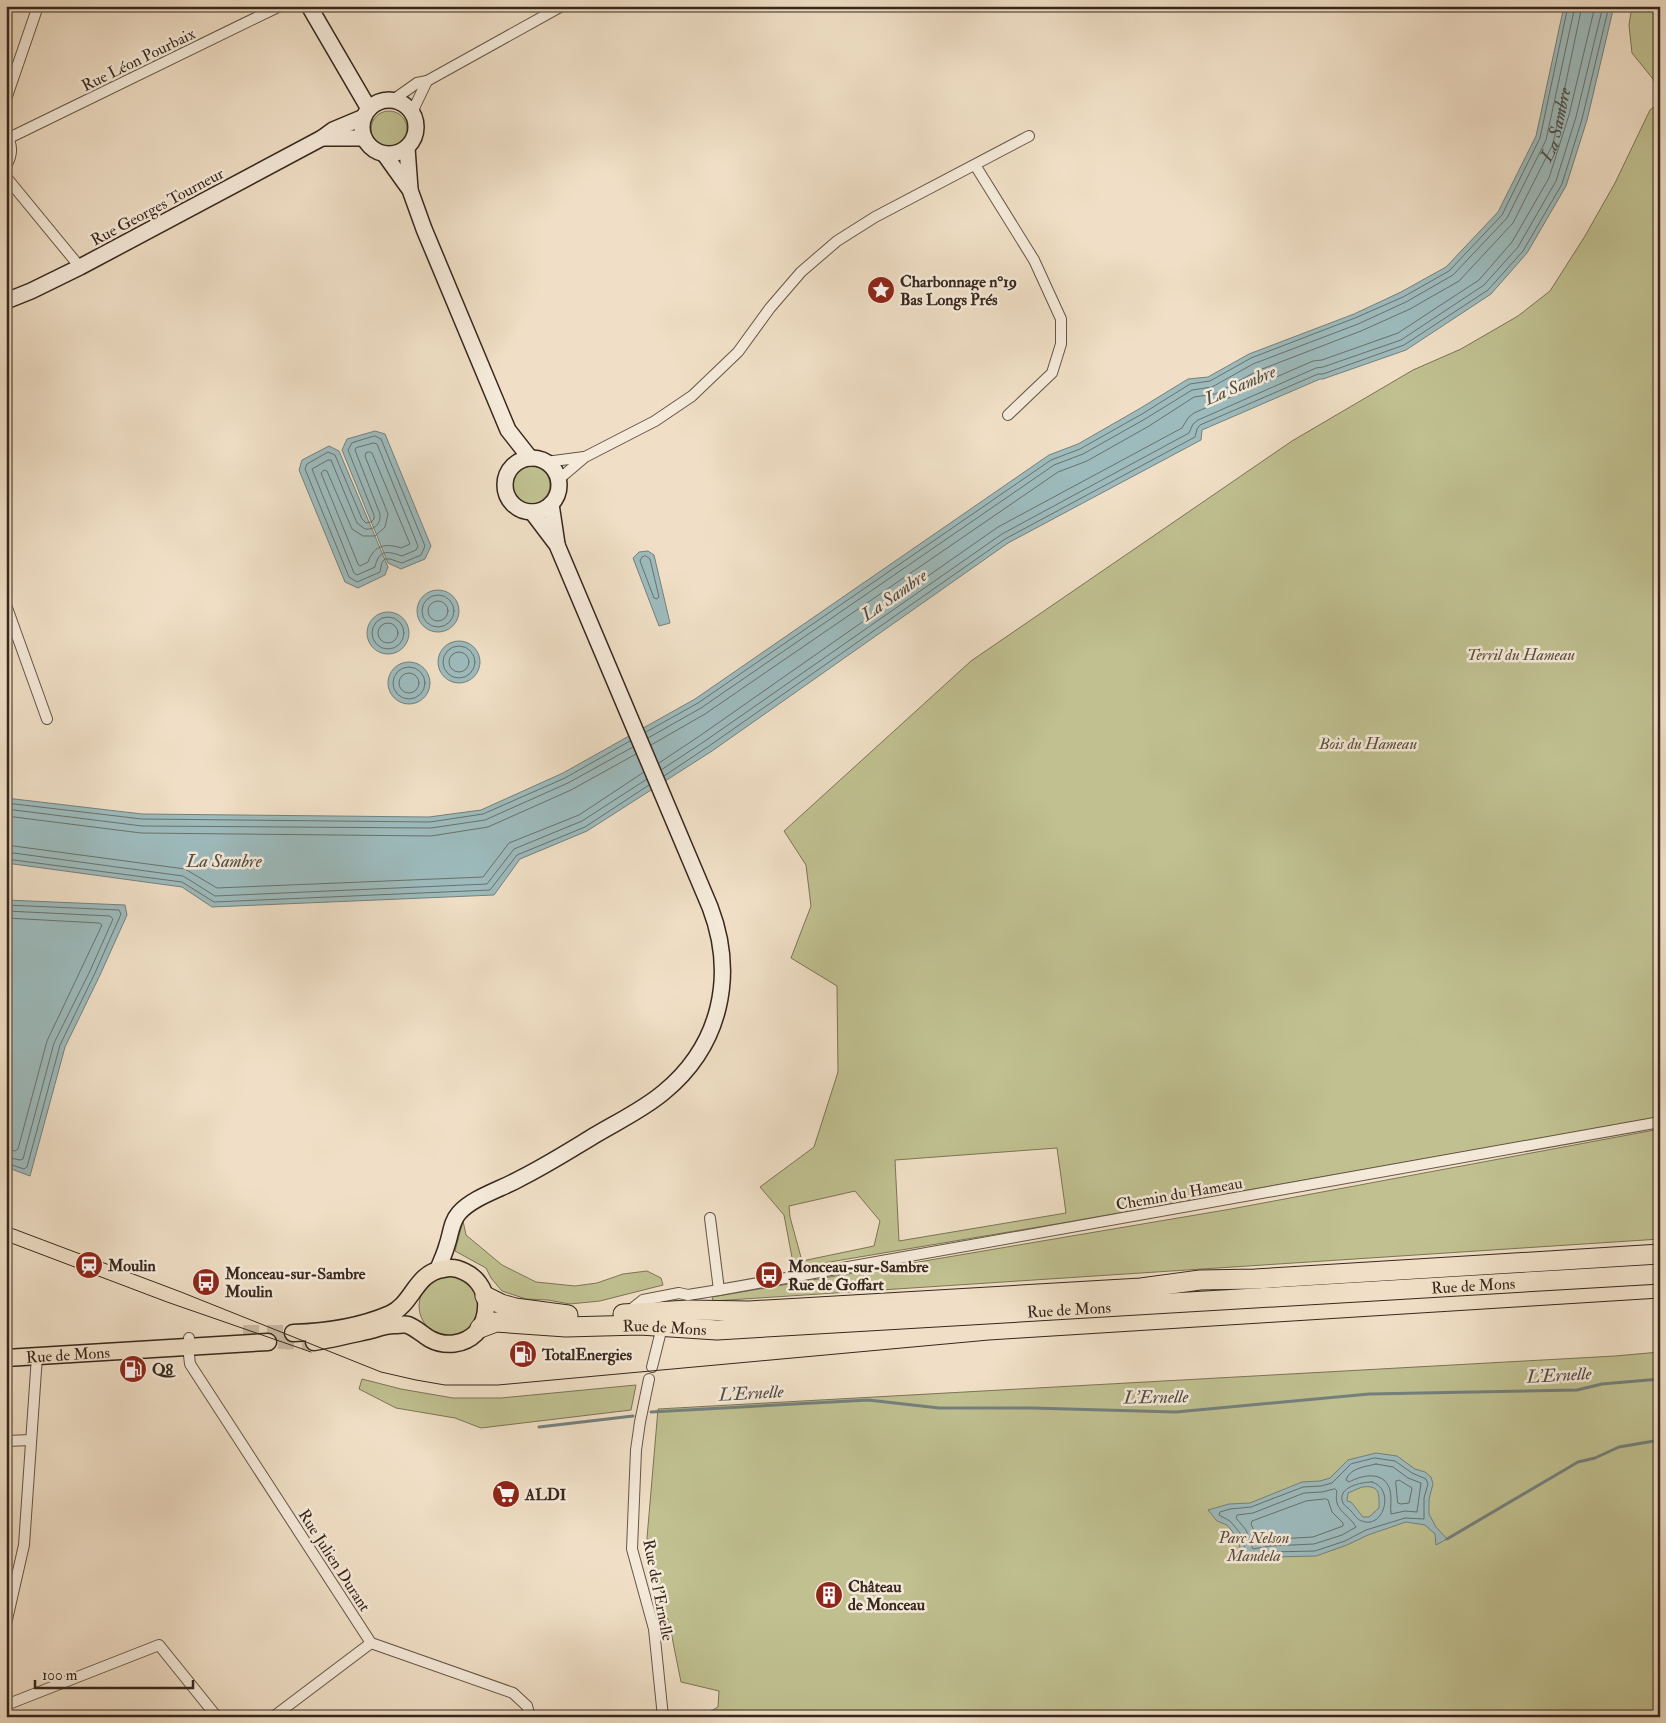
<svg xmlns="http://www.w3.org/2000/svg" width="1666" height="1723" font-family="'IM FELL Double Pica',serif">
<rect width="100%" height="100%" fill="#f0dfc6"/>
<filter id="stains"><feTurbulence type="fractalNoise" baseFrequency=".004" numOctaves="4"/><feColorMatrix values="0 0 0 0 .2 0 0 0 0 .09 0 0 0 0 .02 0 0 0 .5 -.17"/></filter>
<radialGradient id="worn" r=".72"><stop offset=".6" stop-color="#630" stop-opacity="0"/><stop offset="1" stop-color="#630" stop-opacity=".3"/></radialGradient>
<g fill="#c0c090" stroke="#7c7456" fill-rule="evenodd">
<polygon points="1632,6 1660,6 1660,93 1653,79 1632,53 1629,25"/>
<path d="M 1660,103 L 1660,1117 L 1068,1222 L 794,1268 L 784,1215 L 760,1187 L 814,1147 L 838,1072 L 837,986 L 791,958 L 811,906 L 806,865 L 784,831 L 971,661 L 1292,441 L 1413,370 L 1461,349 L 1518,316 L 1550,291 L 1585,236 L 1615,183 L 1650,110 ZM 1057,1148 L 1066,1213 L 899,1241 L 895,1160 ZM 855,1191 L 880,1221 L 874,1246 L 802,1261 L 790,1217 L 789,1206 Z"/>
<circle cx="389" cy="129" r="18"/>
<circle cx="531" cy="485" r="19"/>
<polygon points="1660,1129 1660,1239 713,1301 712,1297 1231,1209"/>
<polygon points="463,1221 466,1235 502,1265 536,1282 575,1286 597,1283 623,1274 647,1271 661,1278 663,1285 600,1301 570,1304 548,1300 526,1299 502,1291 491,1278 486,1268 455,1251"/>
<circle cx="449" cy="1306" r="30"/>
<polygon points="1660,1352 1660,1717 701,1717 718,1707 719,1691 681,1682 671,1632 647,1538 658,1409 1615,1356"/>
<polygon points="362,1379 401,1389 453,1398 501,1398 636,1385 631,1410 481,1428 455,1418 396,1408 359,1389"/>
</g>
<g fill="#9dbbbd" stroke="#74807d" fill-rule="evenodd">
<polygon points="1564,6 1614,6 1587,120 1566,186 1527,253 1491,294 1406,350 1323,379 1320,379 1202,430 1201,440 1008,543 712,751 587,831 520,859 494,895 212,907 182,887 6,863 6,798 142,814 429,817 481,810 563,773 695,699 1049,455 1078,444 1139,409 1188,379 1208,377 1249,354 1354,314 1401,292 1446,267 1498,212 1536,136"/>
<polygon points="375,431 385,434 431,546 425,559 401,569 388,563 342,450 347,439"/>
<polygon points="329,446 339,451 388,567 385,575 358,588 345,582 299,470 302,460"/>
<polygon points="648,551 654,555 670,623 659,626 633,558 639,552"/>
<circle cx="438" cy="611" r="21"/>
<circle cx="388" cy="633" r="21"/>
<circle cx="459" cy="662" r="21"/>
<circle cx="409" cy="683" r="21"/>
<polygon points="6,900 125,905 127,915 100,975 65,1047 30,1176 6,1167"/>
<path d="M 1376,1453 L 1397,1456 L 1415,1469 L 1425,1472 L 1431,1477 L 1433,1484 L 1429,1499 L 1429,1514 L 1436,1527 L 1447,1539 L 1436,1545 L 1435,1534 L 1425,1525 L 1406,1522 L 1368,1535 L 1347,1545 L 1316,1556 L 1271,1557 L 1245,1562 L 1236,1536 L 1227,1525 L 1217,1521 L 1208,1510 L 1229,1504 L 1250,1503 L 1302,1482 L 1320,1481 L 1330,1478 L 1348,1460 ZM 1362,1487 C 1380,1485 1379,1493 1379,1508 L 1369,1517 L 1363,1517 L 1351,1502 L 1347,1501 L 1348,1493 Z"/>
</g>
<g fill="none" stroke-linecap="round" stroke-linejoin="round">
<g stroke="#6a716c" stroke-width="1">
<polygon points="375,436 381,439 425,546 421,555 402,563 390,559 385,559 382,562 380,572 357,582 349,577 305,469 307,464 328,452 335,455 362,519 366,523 371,522 374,519 374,515 348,450 352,443"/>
<path d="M 374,443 L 377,444 L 418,546 L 416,550 L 402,556 C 387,551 379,549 375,567 L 357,575 L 354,573 L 312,469 L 328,460 L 331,460 L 357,523 L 365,529 C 375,530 381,524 380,514 L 355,450 L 356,448 Z"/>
<path d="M 370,452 L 372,453 L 410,544 L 401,548 C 386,543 374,545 368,562 L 360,566 L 358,564 L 321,473 L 324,470 L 327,471 L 352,529 L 363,536 L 375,536 L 385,527 L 388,514 L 365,456 L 366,453 Z"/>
<polygon points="646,556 650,559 659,597 657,599 654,598 640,561 642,557"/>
<circle cx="438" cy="611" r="16"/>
<circle cx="438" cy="611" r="10"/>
<circle cx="388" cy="633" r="16"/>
<circle cx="388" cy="633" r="10"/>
<circle cx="459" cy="662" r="16"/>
<circle cx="459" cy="662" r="10"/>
<circle cx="409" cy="683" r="16"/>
<circle cx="409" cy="683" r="10"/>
<polyline points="646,732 698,703 1051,460 1080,449 1142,414 1190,384 1210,381 1251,358 1355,318 1403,297 1449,271 1502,215 1540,138 1568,6"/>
<polyline points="648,738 701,708 1054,465 1083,454 1145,419 1192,390 1212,387 1253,364 1358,324 1406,302 1453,275 1507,218 1546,140 1575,6"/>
<path id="s1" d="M 651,745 L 705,714 L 1058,472 L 1087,461 L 1149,426 L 1194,397 L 1215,394 L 1257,371 L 1361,331 L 1410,309 L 1459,281 L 1513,223 L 1553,144 L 1582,6"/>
<polyline points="659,763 701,735 998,527 1182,428 1188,418 1194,413 1313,361 1322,360 1398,333 1479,280 1512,242 1549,178 1569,115 1595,6"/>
<polyline points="661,770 705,741 1002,534 1189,433 1193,424 1198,420 1316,368 1323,367 1401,340 1484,285 1518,247 1556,181 1576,117 1603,6"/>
<polyline points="664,776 709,746 1005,539 1195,437 1197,429 1200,425 1318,374 1323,374 1404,345 1488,290 1523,251 1562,184 1582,119 1609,6"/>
<polyline points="6,803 142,819 430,822 483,814 565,778 630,741"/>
<polyline points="6,809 142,826 431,828 485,820 568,783 633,747"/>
<polyline points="6,816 141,833 431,836 488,827 571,790 636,754"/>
<polyline points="6,845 185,869 217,888 483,877 509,843 579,815 644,772"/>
<polyline points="6,852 183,876 215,896 487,884 514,849 582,821 647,779"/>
<polyline points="6,859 182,882 214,902 490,890 517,855 585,827 649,785"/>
<polyline points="6,905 119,910 121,914 95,973 60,1045 27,1167 24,1169 6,1163"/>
<polyline points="6,911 110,916 113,919 90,971 54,1043 23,1159 20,1160 6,1157"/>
<polyline points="6,918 99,923 102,925 47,1041 18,1149 15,1151 6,1149"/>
<polygon points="1375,1458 1395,1461 1412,1473 1426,1479 1428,1484 1424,1498 1424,1519 1405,1518 1366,1530 1345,1541 1315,1551 1270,1552 1249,1556 1247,1555 1240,1533 1230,1521 1219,1515 1220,1512 1230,1509 1251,1507 1303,1487 1321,1486 1332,1483 1351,1464"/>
<path d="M 1376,1464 L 1393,1467 L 1408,1478 L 1421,1483 L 1417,1512 L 1405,1511 L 1391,1514 C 1390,1507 1392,1498 1390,1490 C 1384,1470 1362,1475 1349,1482 L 1346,1480 C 1350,1468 1364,1467 1376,1464 Z"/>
<polygon points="1396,1481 1399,1480 1412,1488 1409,1503 1401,1504 1398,1503"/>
<path d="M 1372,1482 C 1396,1489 1383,1530 1362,1521 C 1357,1520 1354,1514 1351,1511 C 1349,1508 1344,1506 1343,1503 C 1336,1487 1362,1482 1372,1482 Z"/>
<path d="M 1335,1489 L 1337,1491 C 1333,1511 1347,1512 1356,1527 L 1342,1535 L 1314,1544 L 1270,1546 L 1253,1549 L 1246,1530 L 1236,1518 L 1237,1515 L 1253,1513 L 1304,1493 L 1322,1492 Z"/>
<polygon points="1326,1499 1328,1500 1332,1512 1343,1523 1343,1526 1313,1537 1259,1540 1257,1538 1251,1524 1252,1521 1306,1501"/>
</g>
<g stroke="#74807d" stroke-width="3">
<polyline points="651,1412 868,1400 939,1408 1032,1408 1176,1412 1369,1394 1577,1390 1602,1384 1660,1379"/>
<polyline points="539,1427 633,1416"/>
<polyline points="1447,1539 1578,1462 1595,1458 1619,1447 1660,1440"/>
</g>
<g stroke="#cbbaa4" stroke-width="16" stroke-dasharray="16 8" stroke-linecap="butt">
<polyline points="243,1333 293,1333"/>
<polyline points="278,1341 314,1342"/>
</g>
<g stroke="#655546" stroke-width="12">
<g id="street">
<polyline points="6,99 38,6"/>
<polyline points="393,100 417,83 427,81 562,6"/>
<polyline points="413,114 415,106 427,81"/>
<path d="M 6,135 C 13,145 12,156 6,166"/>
<polyline points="9,138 280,6"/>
<polyline points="975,165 1034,260 1061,319 1061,344 1052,373 1008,415"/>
<polyline points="6,177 80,267"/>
<polyline points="546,462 584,457"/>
<polyline points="558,480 585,457 655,421 692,396 738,352 770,308 801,272 837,241 875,217 1029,136"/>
<polyline points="6,605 47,719"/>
<polyline points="710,1218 719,1290"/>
<polyline points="631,1313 634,1307 643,1300 679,1293 688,1295 719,1290 1660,1122"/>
<polyline points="189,1338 188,1346 190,1364 371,1643 513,1693 527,1706 530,1717"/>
<polyline points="652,1367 663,1323"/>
<polyline points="649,1379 640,1422 636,1450 632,1549 654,1629 663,1717"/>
<polyline points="6,1441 31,1440"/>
<polyline points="6,1624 24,1545 37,1356"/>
<polyline points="6,1705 159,1645 217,1717"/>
<polyline points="273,1717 371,1643"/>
</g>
</g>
<g stroke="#37271c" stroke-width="18">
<g id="secondary">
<polyline points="309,6 369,109"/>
<circle cx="389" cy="127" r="27"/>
<polyline points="322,138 364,138"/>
<polyline points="407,148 410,189"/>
<polyline points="385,155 410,190 424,229 508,430 530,458"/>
<polyline points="6,301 31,291 80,267 322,138 333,130 364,117"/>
<circle cx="532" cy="485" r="27"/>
<polyline points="551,504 557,544"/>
<path d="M 438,1269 C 441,1261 445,1253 447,1245 C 451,1234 451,1222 459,1213 C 473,1197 502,1189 521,1178 C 547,1165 572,1149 597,1134 C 619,1121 644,1109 664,1092 C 721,1045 736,975 710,907 L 557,545 L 532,512"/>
</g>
</g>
<g stroke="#37271c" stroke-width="19">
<g id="primary">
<path d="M 293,1333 C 325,1332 360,1327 390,1314 C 413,1304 415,1273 443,1269 C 450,1267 458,1268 465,1272 C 476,1277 484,1288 486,1301 C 487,1313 484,1324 476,1333 C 464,1345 445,1347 430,1339 C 423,1335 416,1328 408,1325 C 404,1324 399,1325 396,1325 C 387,1324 376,1329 367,1331 C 349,1335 332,1339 314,1342"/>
<path id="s2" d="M 6,1358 L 268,1342"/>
</g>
</g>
<g stroke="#37271c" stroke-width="21">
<g id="highway">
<polyline points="485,1296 501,1304 515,1308 568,1315"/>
<polyline points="623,1314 688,1310 749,1311 1141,1288 1200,1280 1255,1279 1660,1254"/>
<path id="s3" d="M 480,1328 L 496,1322 L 566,1327 L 640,1325 L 717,1330 L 1660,1274"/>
</g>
</g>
<use href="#street" stroke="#f5eada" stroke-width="10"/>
<use href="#secondary" stroke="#f5eada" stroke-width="15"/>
<use href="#primary" stroke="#f0dfc6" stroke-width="16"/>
<use href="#highway" stroke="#f0dfc6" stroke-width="19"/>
<g stroke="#37271c" stroke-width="1">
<polyline points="6,1226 181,1292 381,1372 416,1380 445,1385 498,1385 989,1340 1660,1298"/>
<polyline points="6,1241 167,1302 311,1352"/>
</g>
</g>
<defs>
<g id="sight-disc" transform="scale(1.4375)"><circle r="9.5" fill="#8f2418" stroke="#f5eada"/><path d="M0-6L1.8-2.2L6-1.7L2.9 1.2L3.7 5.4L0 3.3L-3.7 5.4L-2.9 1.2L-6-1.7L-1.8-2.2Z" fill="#fff"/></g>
<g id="station-disc" transform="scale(1.4375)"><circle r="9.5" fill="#8f2418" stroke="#f5eada"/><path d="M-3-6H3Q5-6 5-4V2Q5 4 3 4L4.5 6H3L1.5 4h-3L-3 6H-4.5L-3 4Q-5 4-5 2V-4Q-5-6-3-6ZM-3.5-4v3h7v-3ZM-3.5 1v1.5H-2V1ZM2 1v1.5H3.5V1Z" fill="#fff"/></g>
<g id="bus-disc" transform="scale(1.4375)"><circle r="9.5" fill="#8f2418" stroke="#f5eada"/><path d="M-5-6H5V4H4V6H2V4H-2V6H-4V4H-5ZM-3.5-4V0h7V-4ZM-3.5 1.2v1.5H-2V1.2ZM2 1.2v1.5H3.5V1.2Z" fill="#fff"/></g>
<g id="fuel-disc" transform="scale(1.4375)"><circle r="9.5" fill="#8f2418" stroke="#f5eada"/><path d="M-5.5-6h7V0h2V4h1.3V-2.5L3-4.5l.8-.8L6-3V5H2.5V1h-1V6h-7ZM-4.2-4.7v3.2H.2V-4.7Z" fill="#fff"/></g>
<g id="supermarket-disc" transform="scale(1.4375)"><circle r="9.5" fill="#8f2418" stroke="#f5eada"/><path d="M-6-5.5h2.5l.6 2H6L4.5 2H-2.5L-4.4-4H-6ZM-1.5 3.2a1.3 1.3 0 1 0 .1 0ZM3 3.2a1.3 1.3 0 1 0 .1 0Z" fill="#fff"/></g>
<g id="building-disc" transform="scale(1.4375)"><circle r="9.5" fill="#8f2418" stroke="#f5eada"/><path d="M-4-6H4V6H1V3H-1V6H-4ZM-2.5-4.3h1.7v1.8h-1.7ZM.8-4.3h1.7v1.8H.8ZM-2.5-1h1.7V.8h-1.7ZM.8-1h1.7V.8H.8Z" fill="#fff"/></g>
</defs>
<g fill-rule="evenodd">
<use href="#sight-disc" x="881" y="290"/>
<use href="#station-disc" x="89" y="1265"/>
<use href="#bus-disc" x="769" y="1275"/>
<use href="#bus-disc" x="206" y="1282"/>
<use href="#fuel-disc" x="523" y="1354"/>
<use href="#fuel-disc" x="133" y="1369"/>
<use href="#supermarket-disc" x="506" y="1494"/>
<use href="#building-disc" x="829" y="1595"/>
</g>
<g text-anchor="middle" stroke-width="5" stroke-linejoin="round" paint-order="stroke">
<g font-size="16" fill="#37271c" stroke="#f5eada">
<text transform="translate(138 59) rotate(-26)" y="6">Rue Léon Pourbaix</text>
<text transform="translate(157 206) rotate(-28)" y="6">Rue Georges Tourneur</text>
<text transform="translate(1179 1193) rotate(-10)" y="6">Chemin du Hameau</text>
<text dy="6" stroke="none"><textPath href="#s3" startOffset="996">Rue de Mons</textPath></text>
<text dy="6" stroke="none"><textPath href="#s3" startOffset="591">Rue de Mons</textPath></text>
<text dy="6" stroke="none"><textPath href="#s3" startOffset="186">Rue de Mons</textPath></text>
<text dy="6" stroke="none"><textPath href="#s2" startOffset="62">Rue de Mons</textPath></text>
<text transform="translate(335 1560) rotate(57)" y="6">Rue Julien Durant</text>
<text transform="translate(659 1590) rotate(79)" y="6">Rue de l'Ernelle</text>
</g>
<g font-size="16" font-weight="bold" fill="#37271c" stroke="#f5eada" text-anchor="start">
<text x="900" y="287">Charbonnage n°19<tspan x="900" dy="18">Bas Longs Prés</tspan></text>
<text x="108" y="1271">Moulin</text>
<text x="788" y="1272">Monceau-sur-Sambre<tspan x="788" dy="18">Rue de Goffart</tspan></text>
<text x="225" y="1279">Monceau-sur-Sambre<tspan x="225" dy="18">Moulin</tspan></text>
<text x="542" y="1360">TotalEnergies</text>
<text x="152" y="1375">Q8</text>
<text x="525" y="1500">ALDI</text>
<text x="848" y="1592">Château<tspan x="848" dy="18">de Monceau</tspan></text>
</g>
<g font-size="16" font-style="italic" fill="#594d39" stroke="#f5eada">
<text x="1521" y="660">Terril du Hameau</text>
<text x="1368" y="749">Bois du Hameau</text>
<text x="1254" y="1543">Parc Nelson<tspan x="1254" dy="18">Mandela</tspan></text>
</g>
<g font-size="18" font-style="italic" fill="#504c44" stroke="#f5eada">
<text dy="6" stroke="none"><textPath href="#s1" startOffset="1124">La Sambre</textPath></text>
<text transform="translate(1240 385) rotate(-23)" y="6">La Sambre</text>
<text transform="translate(894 595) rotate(-35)" y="6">La Sambre</text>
<text x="224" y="867">La Sambre</text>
<text transform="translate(1559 1375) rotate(-3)" y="6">L'Ernelle</text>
<text transform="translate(751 1393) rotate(-3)" y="6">L'Ernelle</text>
<text transform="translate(1156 1397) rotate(-1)" y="6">L'Ernelle</text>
</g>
</g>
<rect width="1666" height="1723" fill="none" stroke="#f0dfc6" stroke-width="25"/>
<rect x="8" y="8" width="1651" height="1708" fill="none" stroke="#37271c" stroke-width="2.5"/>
<rect x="12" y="12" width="1641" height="1698" fill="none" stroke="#37271c"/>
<path d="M35 1680v8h158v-8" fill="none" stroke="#37271c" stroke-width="2.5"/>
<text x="42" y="1680" font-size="15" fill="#37271c" stroke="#f5eada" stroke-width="4" paint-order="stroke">100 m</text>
<rect width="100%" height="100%" filter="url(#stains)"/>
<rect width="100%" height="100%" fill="url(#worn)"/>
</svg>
